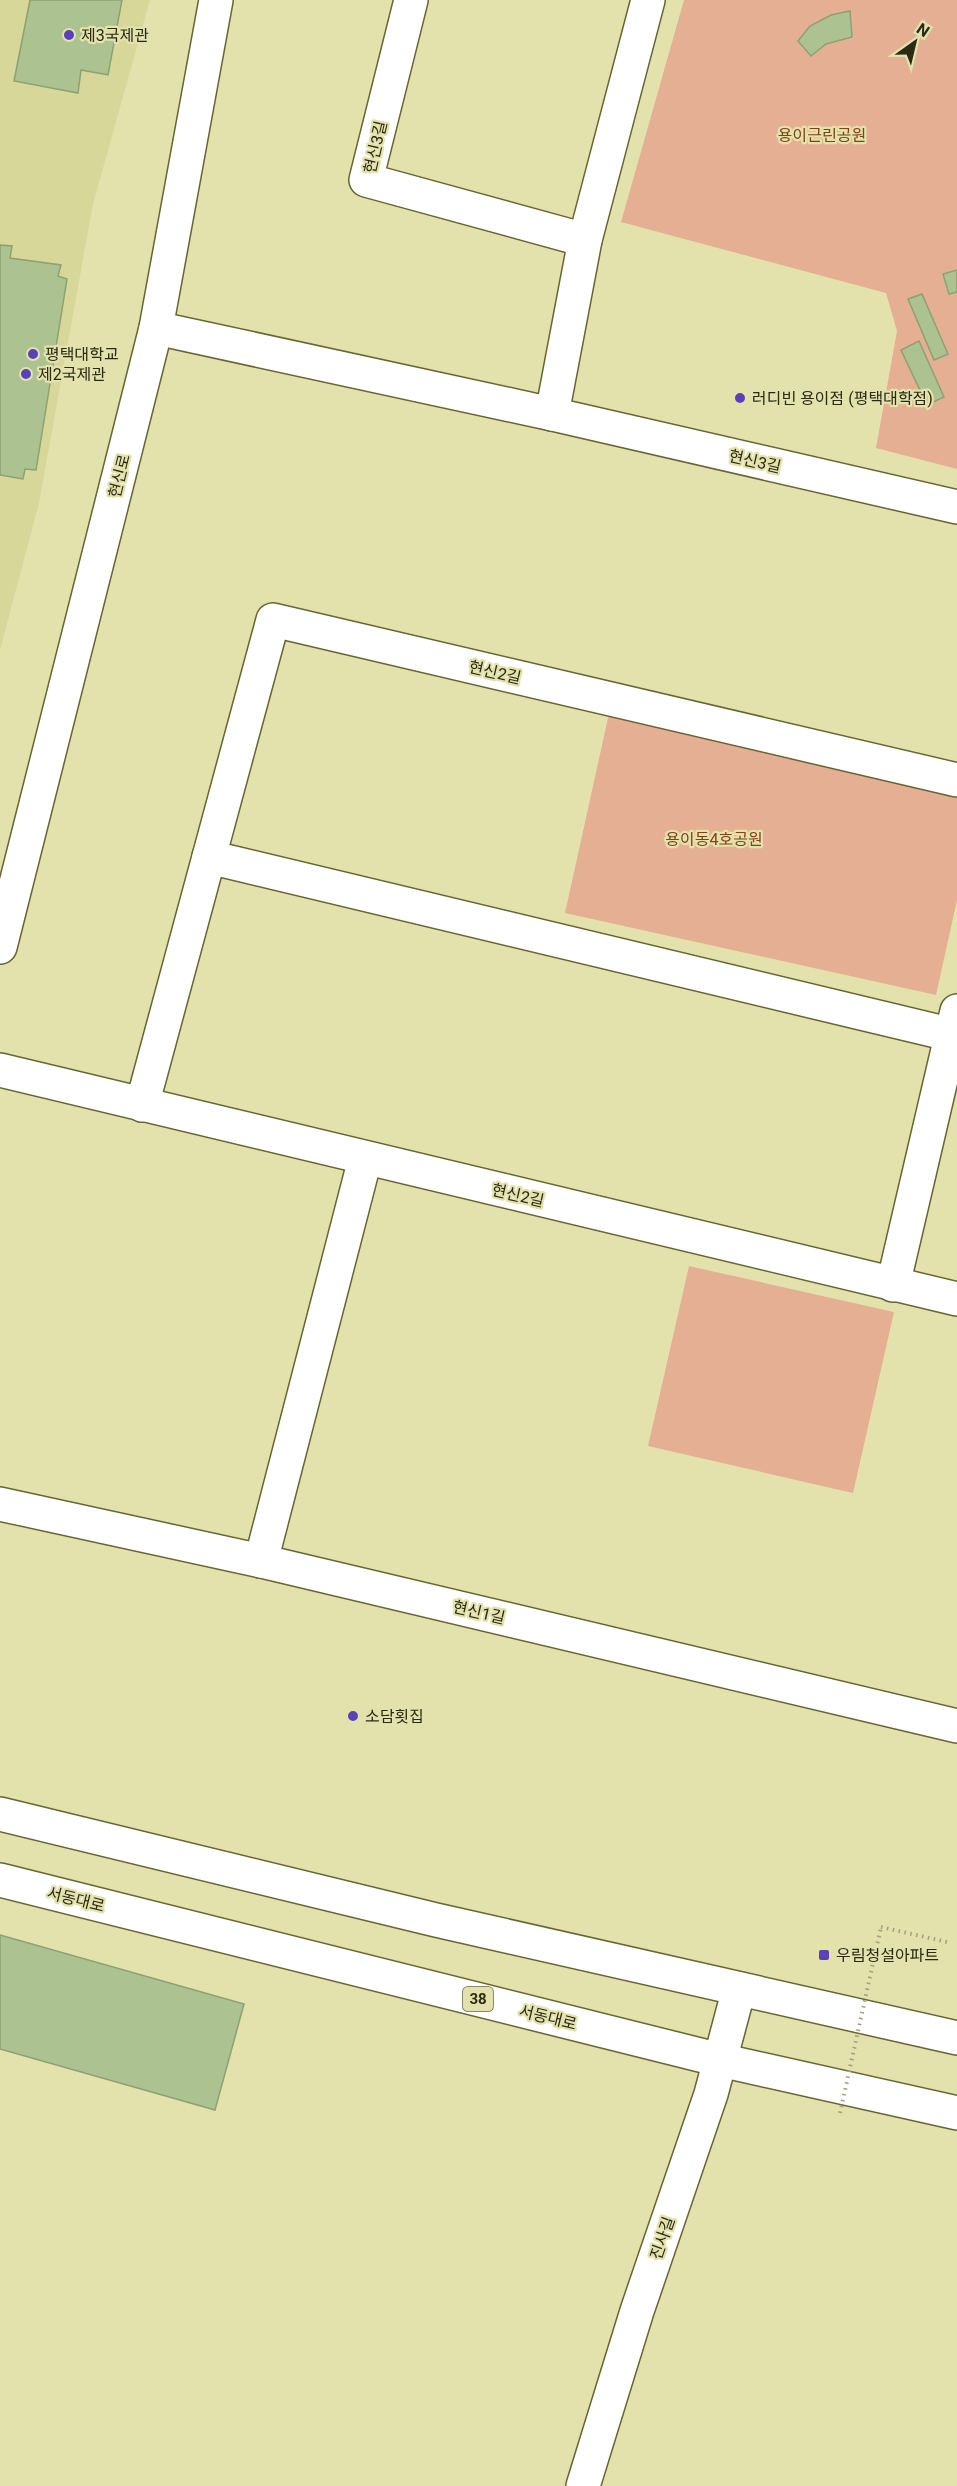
<svg xmlns="http://www.w3.org/2000/svg" width="957" height="2486" font-family="Roboto,'Noto Sans KR',sans-serif">
<rect width="100%" height="100%" fill="#e3e2ac"/>
<polygon fill="#d8d79a" points="0,0 150,0 93,204 39,503 0,650"/>
<g fill="#e5af94">
<polygon points="684,0 957,0 957,469 876,448 897,331 886,293 621,222"/>
<polygon points="610,709 957,786 957,900 936,995 565,913"/>
<polygon points="689,1266 894,1312 853,1493 648,1446"/>
</g>
<g fill="#adc291" stroke="#8da172" stroke-width="1.5">
<polygon points="30,0 122,0 108,75 81,70 78,93 14,81"/>
<polygon points="850,11 852,37 826,44 811,56 798,41 810,26 831,15"/>
<polygon points="0,245 12,246 10,258 61,265 58,276 67,279 36,470 25,469 23,479 0,475"/>
<polygon points="957,270 957,292 949,294 943,274"/>
<polygon points="922,294 948,354 934,360 908,299"/>
<polygon points="919,341 944,397 927,405 901,350"/>
<polygon points="0,1935 244,2004 215,2110 0,2049"/>
</g>
<g fill="none" stroke-linecap="round" stroke-linejoin="round">
<g stroke="#666533" stroke-width="36">
<g id="minor">
<polyline points="411,0 366,180 585,240"/>
<polyline points="156,328 552,414 957,507"/>
<polyline points="552,414 585,240 648,0"/>
<polyline points="209,857 957,1036"/>
<polyline points="0,1070 957,1299"/>
<polyline points="142,1105 273,620 957,780"/>
<polyline points="893,1285 957,1011"/>
<polyline points="0,1504 261,1561 957,1726"/>
<polyline points="261,1561 365,1159"/>
<polyline points="583,2486 637,2311 711,2094 739,1989"/>
</g>
</g>
<g stroke="#666533" stroke-width="36">
<g id="major">
<polyline points="0,947 156,328 216,0"/>
<polyline points="0,1814 436,1920 957,2038"/>
<polyline points="0,1880 720,2060 957,2113"/>
</g>
</g>
<polyline stroke="#a2a177" stroke-width="4" stroke-dasharray="1.5 4.5" stroke-linecap="butt" points="881,1927 947,1942"/>
<use href="#minor" stroke="#fff" stroke-width="33"/>
<use href="#major" stroke="#fff" stroke-width="33"/>
<polyline stroke="#a2a177" stroke-width="4" stroke-dasharray="1.5 4.5" stroke-linecap="butt" points="840,2113 881,1927"/>
</g>
<g fill="#5a41b9" stroke="#e3e2ac" stroke-width="2">
<circle cx="69" cy="35" r="6"/>
<circle cx="33" cy="354" r="6"/>
<circle cx="26" cy="374" r="6"/>
<circle cx="740" cy="398" r="6"/>
<circle cx="353" cy="1716" r="6"/>
<rect x="818" y="1949" width="12" height="12" rx="3"/>
</g>
<g text-anchor="middle" stroke-width="4.5" stroke-linejoin="round" paint-order="stroke">
<rect fill="#e3e2ac" stroke="#626142" stroke-width="1.5" x="463" y="1987" width="30" height="24" rx="4.5"/>
<g font-size="15" font-weight="bold" fill="#2a2a15">
<text x="478" y="2004">38</text>
</g>
<g font-size="16" fill="#2a2a15" stroke="#e3e2ac" text-anchor="start">
<text x="81" y="41">제3국제관</text>
<text x="45" y="360">평택대학교</text>
<text x="38" y="380">제2국제관</text>
<text x="752" y="404">러디빈 용이점 (평택대학점)</text>
<text x="365" y="1722">소담횟집</text>
<text x="836" y="1961">우림청설아파트</text>
</g>
<g font-size="16" fill="#854019" stroke="#e3e2ac">
<text x="822" y="141">용이근린공원</text>
<text x="714" y="845">용이동4호공원</text>
</g>
<g font-size="16" fill="#2a2a15" stroke="#e3e2ac">
<text transform="translate(375 147) rotate(-77)" y="6">현신3길</text>
<text transform="translate(755 461) rotate(13)" y="6">현신3길</text>
<text transform="translate(119 476) rotate(-76)" y="6">현신로</text>
<text transform="translate(495 672) rotate(13)" y="6">현신2길</text>
<text transform="translate(518 1195) rotate(13)" y="6">현신2길</text>
<text transform="translate(479 1612) rotate(13)" y="6">현신1길</text>
<text transform="translate(76 1899) rotate(14)" y="6">서동대로</text>
<text transform="translate(548 2017) rotate(14)" y="6">서동대로</text>
<text transform="translate(662 2238) rotate(-71)" y="6">진사길</text>
</g>
</g>
<g transform="translate(915 42) rotate(34)" stroke="#e3e2ac" stroke-width="4.5" paint-order="stroke">
<path d="M0-4.5L10 22L0 15L-10 22Z" fill="#2a2a15"/>
<text y="-9" font-size="16" font-weight="bold" text-anchor="middle" fill="#2a2a15">N</text>
</g>
</svg>
